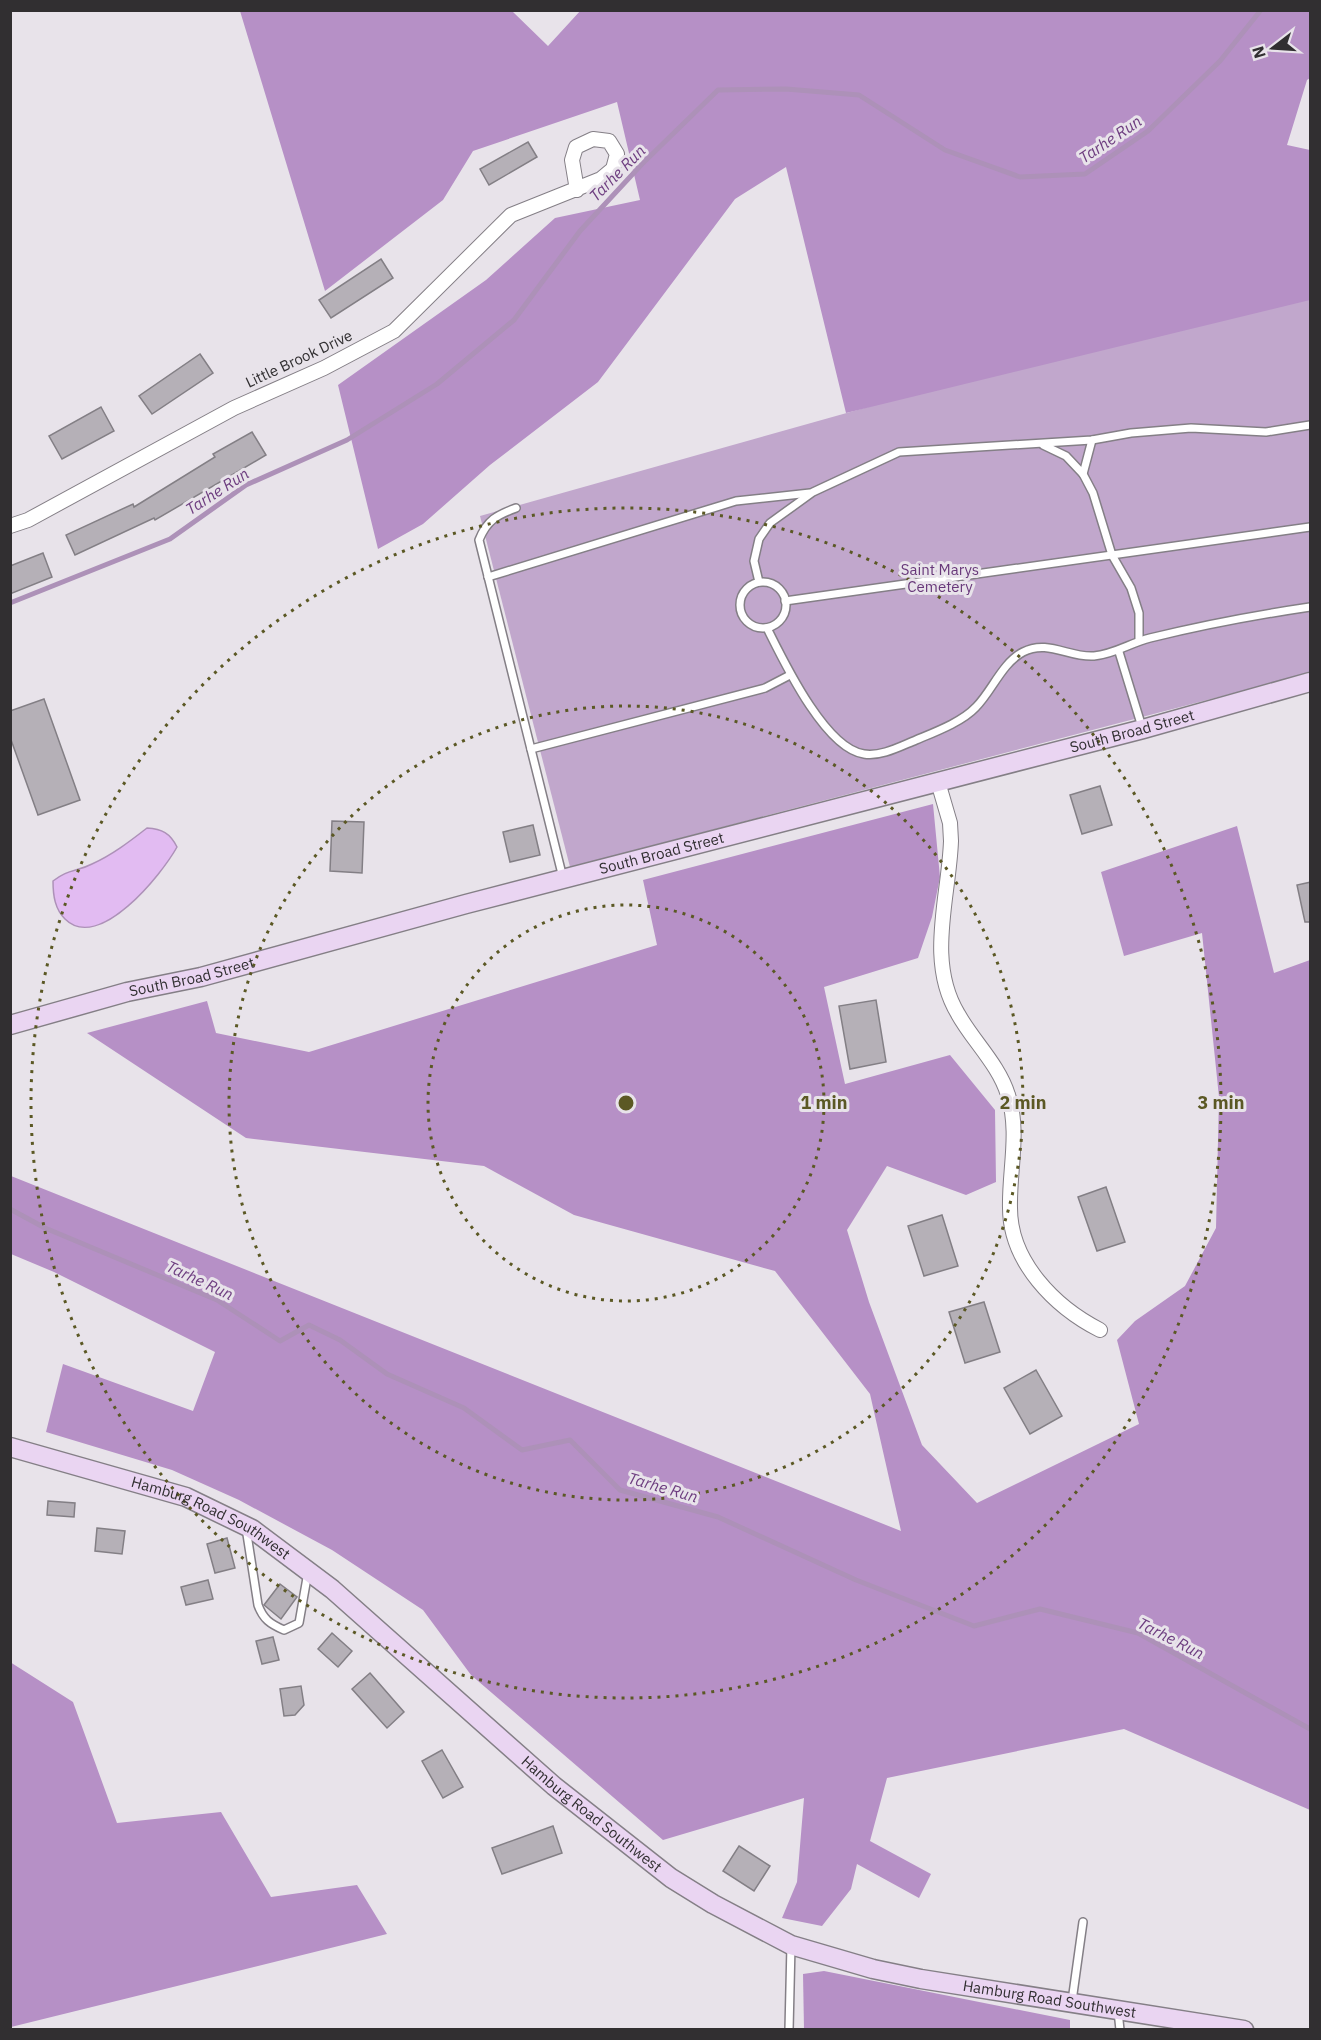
<svg xmlns="http://www.w3.org/2000/svg" width="1321" height="2040" font-family="'IBM Plex Sans',sans-serif">
<rect width="100%" height="100%" fill="#e8e3ea"/>
<polygon fill="#c1a7cc" points="1310,295 1310,673 570,867 480,516 893,400"/>
<g fill="#b690c6">
<polygon points="581,10 1310,11 1310,78 1307,80 1287,145 1310,150 1310,300 846,413 786,167 735,199 598,382 490,465 423,524 378,549 338,385 486,280 555,218 640,200 617,102 473,151 443,200 325,291 240,11 512,11 548,46"/>
<polygon points="933,804 940,877 932,917 918,958 824,987 845,1084 950,1055 995,1110 996,1182 966,1195 887,1166 847,1230 869,1302 922,1445 977,1503 1139,1424 1117,1340 1135,1321 1185,1286 1216,1228 1219,1097 1202,933 1124,956 1101,872 1237,826 1274,973 1310,960 1310,1810 1124,1729 887,1778 870,1841 931,1874 919,1898 857,1864 851,1889 822,1926 782,1918 797,1882 804,1798 663,1840 471,1675 423,1610 332,1550 239,1500 172,1470 46,1432 63,1364 193,1411 215,1352 54,1272 11,1254 11,1176 901,1531 870,1394 775,1271 574,1215 484,1166 246,1138 87,1033 207,1001 216,1033 309,1052 657,945 643,880"/>
<polygon points="10,1662 73,1702 117,1823 221,1812 271,1897 357,1885 387,1934 11,2027"/>
<polygon points="824,1971 1070,2020 1070,2029 804,2029 803,1974"/>
</g>
<path fill="#e2bbf2" stroke="#ad91b8" stroke-width="1.5" d="M 147,828 C 162,829 170,833 177,847 C 162,874 99,953 65,919 C 55,909 53,896 53,881 C 68,869 76,872 92,864 C 112,855 129,842 147,828 Z"/>
<g fill="none" stroke-linecap="round" stroke-linejoin="round">
<g stroke="#ad91b8" stroke-width="5">
<polyline points="10,603 170,539 246,485 347,440 437,384 514,320 580,231 642,164 718,90 786,89 859,95 945,150 1020,177 1085,174 1148,131 1220,61 1261,10"/>
<polyline points="10,1209 45,1228 217,1300 280,1341 309,1325 340,1340 387,1374 464,1408 522,1450 570,1440 620,1490 718,1517 856,1580 974,1626 1040,1609 1138,1633 1310,1729"/>
</g>
</g>
<g fill="#b5b0b7" stroke="#837f85" stroke-width="1.5">
<polygon points="528,142 537,157 489,185 480,169"/>
<polygon points="381,259 393,278 331,318 319,300"/>
<polygon points="200,354 213,373 152,414 139,396"/>
<polygon points="101,407 114,431 62,459 49,436"/>
<polygon points="252,432 266,455 155,520 154,518 75,555 66,535 133,504 134,507 215,457 213,454"/>
<polygon points="43,553 52,577 10,594 10,566"/>
<polygon points="44,699 80,800 38,815 10,737 10,711"/>
<polygon points="1100,786 1112,825 1082,834 1070,795"/>
<polygon points="332,821 364,822 362,873 330,871"/>
<polygon points="533,825 540,855 510,862 503,832"/>
<polygon points="1311,882 1311,922 1305,922 1297,885"/>
<polygon points="876,1000 886,1062 850,1069 839,1006"/>
<polygon points="1106,1187 1125,1242 1097,1251 1078,1197"/>
<polygon points="942,1215 958,1266 924,1276 908,1226"/>
<polygon points="984,1302 1000,1352 965,1363 949,1312"/>
<polygon points="1036,1370 1062,1416 1030,1434 1004,1388"/>
<polygon points="48,1501 75,1503 74,1517 47,1515"/>
<polygon points="97,1528 125,1531 122,1554 95,1551"/>
<polygon points="227,1538 235,1568 215,1573 207,1544"/>
<polygon points="208,1580 213,1599 186,1605 181,1587"/>
<polygon points="280,1584 297,1597 281,1619 264,1605"/>
<polygon points="332,1633 352,1651 338,1667 318,1649"/>
<polygon points="273,1637 279,1660 262,1664 256,1641"/>
<polygon points="370,1673 404,1712 387,1728 352,1689"/>
<polygon points="301,1686 304,1705 295,1715 284,1716 280,1689"/>
<polygon points="442,1750 463,1787 443,1798 422,1761"/>
<polygon points="553,1826 562,1853 502,1874 492,1848"/>
<polygon points="739,1846 770,1866 754,1891 723,1871"/>
</g>
<g fill="none" stroke-linecap="round" stroke-linejoin="round">
<g stroke="#847f86" stroke-width="10">
<g id="lane">
<polyline points="1043,445 1066,456 1083,474 1093,493 1112,555 1131,588 1139,613 1139,640"/>
<polyline points="1083,474 1092,440"/>
<path d="M 516,508 C 497,515 487,520 479,540 L 563,878"/>
<polyline points="488,577 736,501 810,493"/>
<polyline points="759,582 754,561 759,539 770,523 813,492 899,452 1092,440 1131,433 1191,428 1266,432 1310,425"/>
<circle cx="763" cy="605" r="23"/>
<polyline points="785,601 1310,527"/>
<path d="M 767,628 C 783,660 825,749 864,754 C 881,757 901,746 916,740 C 935,732 962,722 976,707 C 992,691 1002,663 1023,652 C 1048,639 1069,658 1094,656 C 1115,654 1130,643 1150,638 C 1203,625 1256,615 1310,607"/>
<polyline points="1119,652 1142,727"/>
<polyline points="531,749 765,688 790,675"/>
<path d="M 246,1528 L 258,1605 C 263,1619 270,1624 284,1630 L 299,1623 L 308,1572"/>
<polyline points="1072,2001 1083,1922"/>
<polyline points="1118,2011 1120,2030"/>
<polyline points="789,2030 791,1945"/>
</g>
</g>
<g stroke="#847f86" stroke-width="16">
<g id="street">
<polyline points="10,526 28,520 234,408 324,368 394,331 511,215 601,179 613,169 617,154 609,141 593,139 576,147 572,160 577,190"/>
<path d="M 938,782 L 950,823 L 951,841 C 949,898 926,961 958,1014 C 973,1041 999,1065 1008,1095 C 1020,1132 1009,1170 1010,1208 C 1010,1262 1055,1307 1100,1330"/>
</g>
</g>
<g stroke="#847f86" stroke-width="21">
<g id="secondary">
<path id="s1" d="M 10,1025 L 127,992 L 201,977 L 466,904 L 1143,729 L 1310,682"/>
<path id="s2" d="M 10,1447 L 186,1497 L 252,1529 L 332,1589 L 554,1786 L 671,1878 L 713,1904 L 791,1945 L 873,1969 L 921,1979 L 1244,2030"/>
</g>
</g>
<use href="#lane" stroke="#fff" stroke-width="7"/>
<use href="#street" stroke="#fff" stroke-width="14"/>
<use href="#secondary" stroke="#ead5f2" stroke-width="18"/>
</g>
<g fill="none" stroke="#5b5824" stroke-width="3" stroke-dasharray="3 6">
<circle cx="626" cy="1103" r="198"/>
<circle cx="626" cy="1103" r="397"/>
<circle cx="626" cy="1103" r="595"/>
</g>
<g text-anchor="middle" stroke-width="6" stroke-linejoin="round" paint-order="stroke">
<g font-size="15" fill="#312f31" stroke="#e8e3ea">
<text transform="translate(299 359) rotate(-25)" y="5">Little Brook Drive</text>
<text dy="5" stroke="none"><textPath href="#s1" startOffset="1160">South Broad Street</textPath></text>
<text dy="5" stroke="none"><textPath href="#s1" startOffset="674">South Broad Street</textPath></text>
<text dy="5" stroke="none"><textPath href="#s1" startOffset="188">South Broad Street</textPath></text>
<text dy="5" stroke="none"><textPath href="#s2" startOffset="214">Hamburg Road Southwest</textPath></text>
<text dy="5" stroke="none"><textPath href="#s2" startOffset="700">Hamburg Road Southwest</textPath></text>
<text dy="5" stroke="none"><textPath href="#s2" startOffset="1204">Hamburg Road Southwest</textPath></text>
</g>
<g font-size="15" fill="#68387a" stroke="#e8e3ea">
<text x="940" y="575">Saint Marys<tspan x="940" dy="17">Cemetery</tspan></text>
</g>
<g font-size="16" font-style="italic" fill="#6e3e80" stroke="#e8e3ea">
<text transform="translate(1110 139) rotate(-34)" y="6">Tarhe Run</text>
<text transform="translate(617 173) rotate(-45)" y="6">Tarhe Run</text>
<text transform="translate(217 491) rotate(-33)" y="6">Tarhe Run</text>
<text transform="translate(200 1280) rotate(25)" y="6">Tarhe Run</text>
<text transform="translate(663 1487) rotate(16)" y="6">Tarhe Run</text>
<text transform="translate(1171 1638) rotate(27)" y="6">Tarhe Run</text>
</g>
</g>
<circle cx="626" cy="1103" r="9" fill="#5b5824" stroke="#e8e3ea" stroke-width="3"/>
<g font-size="18" text-anchor="middle" font-weight="bold" fill="#5b5824" stroke="#e8e3ea" stroke-width="6" stroke-linejoin="round" paint-order="stroke">
<text x="824" y="1109">1 min</text>
<text x="1023" y="1109">2 min</text>
<text x="1221" y="1109">3 min</text>
</g>
<rect width="1321" height="2040" fill="none" stroke="#312f31" stroke-width="24"/>
<g transform="translate(1273 48) rotate(253)" stroke="#e8e3ea" stroke-width="4.5" paint-order="stroke">
<path d="M0-4.5L10 22L0 15L-10 22Z" fill="#312f31"/>
<text y="-9" font-size="16" font-weight="bold" text-anchor="middle" fill="#312f31">N</text>
</g>
</svg>
